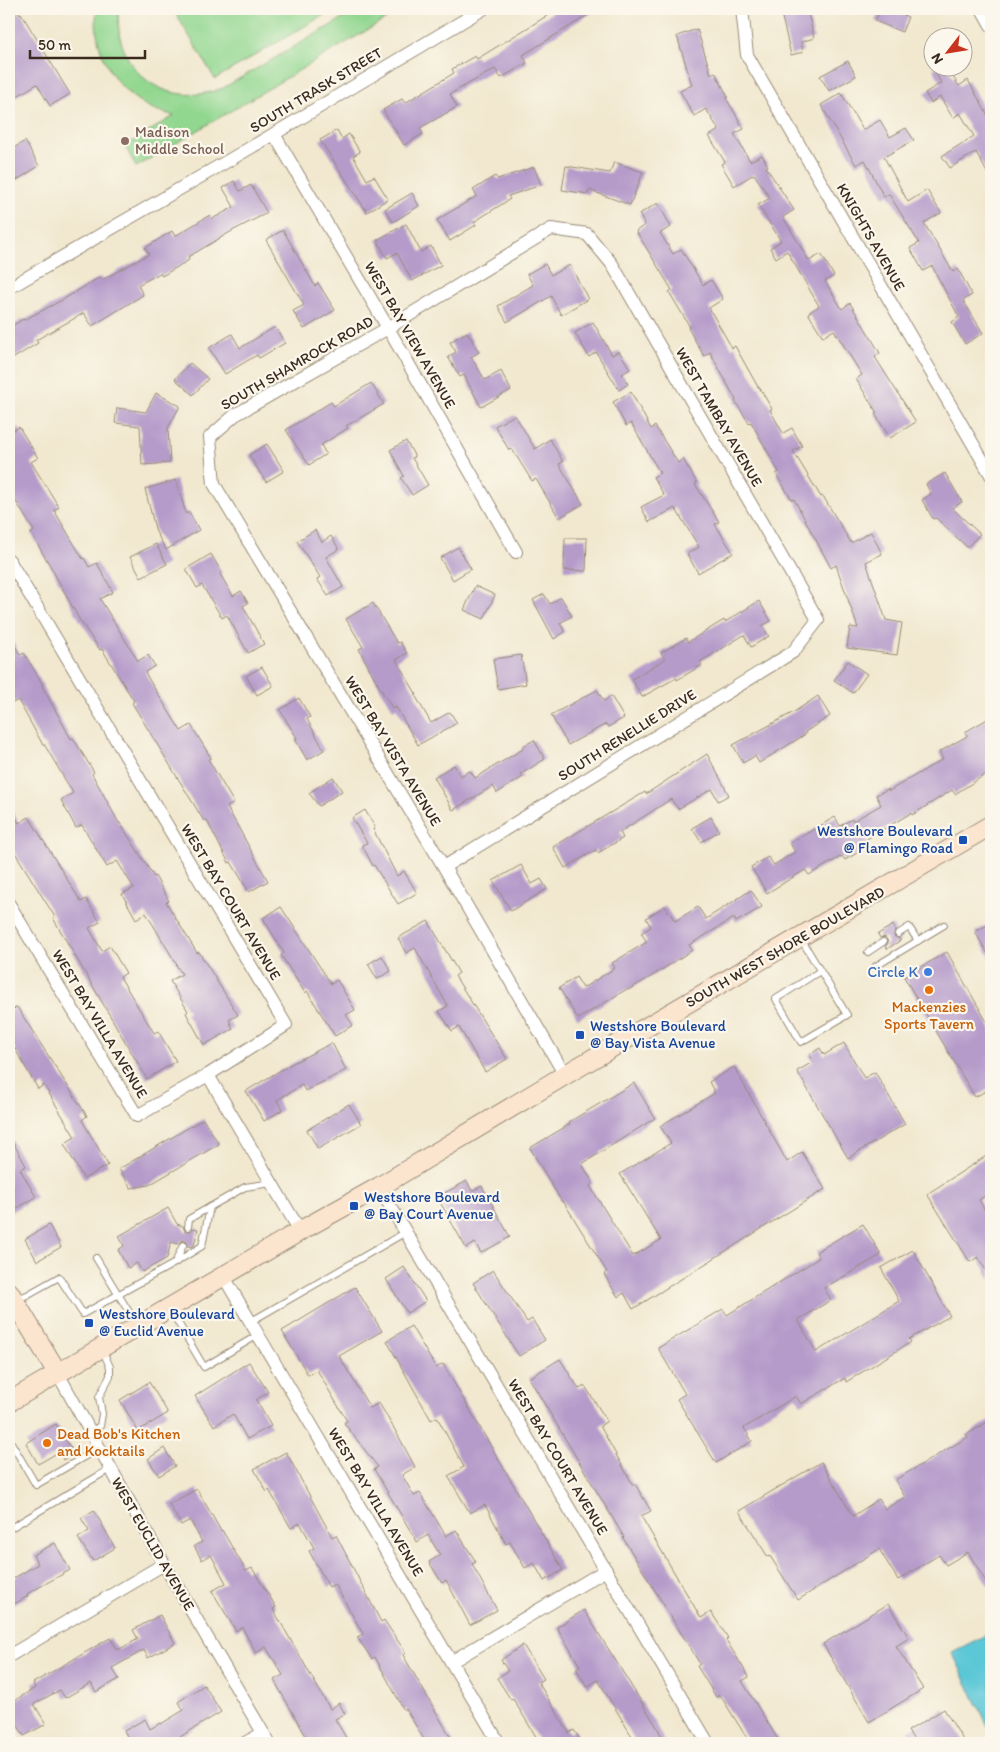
<svg xmlns="http://www.w3.org/2000/svg" width="1000" height="1752" font-family="Itim,sans-serif">
<rect width="100%" height="100%" fill="#fbf7ec"/>
<filter id="ink" filterUnits="userSpaceOnUse"><feTurbulence type="fractalNoise" baseFrequency=".02" numOctaves="2"/><feDisplacementMap in="SourceGraphic" scale="10" xChannelSelector="R" yChannelSelector="G"/><feConvolveMatrix kernelMatrix="1 2 1 2 8 2 1 2 1" color-interpolation-filters="sRGB"/></filter>
<filter id="wash" filterUnits="userSpaceOnUse"><feTurbulence type="fractalNoise" baseFrequency=".0096" numOctaves="4" result="noise"/><feDisplacementMap in="SourceGraphic" scale="20" xChannelSelector="R" yChannelSelector="G"/><feGaussianBlur stdDeviation="1.12" result="paint"/><feColorMatrix in="noise" values="0 0 0 0 0 0 0 0 0 0 0 0 0 0 0 0 0 1.4 0 .05"/><feComposite in="paint" operator="in"/></filter>
<g filter="url(#wash)">
<rect width="100%" height="100%" fill="#f1e8cf"/>
<g fill="#92d790" stroke="#668057">
<path d="M 97,9 L 119,9 C 112,70 165,111 223,88 L 359,9 L 403,9 L 136,167 L 125,146 L 174,116 C 163,112 152,110 142,103 C 110,84 92,45 97,9 Z"/>
<polygon points="173,9 334,9 215,79"/>
</g>
<polygon fill="#5cc7d7" stroke="#4c787a" points="986,1635 991,1645 991,1732 952,1652"/>
<g id="blocks">
<g fill="#b59bca">
<polygon points="9,9 17,9 20,14 21,13 70,94 50,106 37,84 9,101"/>
<polygon points="558,9 598,9 523,55 527,63 501,78 495,69 450,94 457,107 420,128 423,134 404,145 383,110 402,99 405,103 454,73 452,69 475,56 477,59"/>
<polygon points="780,9 807,9 814,38 801,42 803,52 791,55"/>
<polygon points="881,9 890,9 908,17 902,32 875,21"/>
<polygon points="697,29 711,74 715,72 728,97 726,98 744,129 734,134 750,161 762,155 768,166 766,167 794,210 783,217 809,261 821,254 834,276 825,281 842,309 850,303 880,353 875,357 916,422 890,438 875,414 877,413 856,379 862,375 834,330 823,337 808,313 819,306 787,251 776,258 770,248 781,241 758,205 770,198 754,174 734,186 721,164 725,162 709,136 719,130 706,109 694,116 680,91 692,85 677,36"/>
<polygon points="848,61 856,76 829,91 820,76"/>
<polygon points="933,68 947,68 959,86 968,80 991,121 991,180 976,152 950,168 942,156 974,136 960,113 953,118 940,97 931,103 925,93 941,83"/>
<polygon points="841,93 863,130 880,120 890,137 906,128 914,140 884,157 908,202 927,190 941,213 924,223 953,272 958,269 972,295 963,300 983,333 965,344 952,322 959,317 932,266 923,271 910,248 919,243 889,194 884,197 865,160 856,165 821,105"/>
<polygon points="337,130 342,139 349,134 360,152 353,156 367,180 374,176 388,199 367,212 320,140"/>
<polygon points="25,141 39,166 9,185 9,151"/>
<polygon points="614,162 643,172 630,205 589,190 588,194 562,190 566,166 610,173"/>
<polygon points="534,167 541,185 508,196 510,199 474,222 476,225 450,241 437,220 477,196 473,190 495,176 498,179"/>
<polygon points="234,181 240,191 251,185 267,213 232,231 188,257 189,260 162,276 160,273 138,285 143,295 92,326 84,313 36,340 38,343 9,361 9,328 23,319 24,320 64,299 100,277 102,280 149,254 145,248 172,231 175,236 210,215 212,219 234,207 223,188"/>
<polygon points="412,193 419,206 393,222 385,209"/>
<polygon points="658,203 671,227 660,233 673,254 681,249 703,285 711,280 723,299 709,308 732,348 735,346 758,387 759,387 772,409 770,410 783,433 792,428 802,446 793,451 821,497 823,496 851,543 871,532 882,554 866,562 886,620 902,623 897,655 847,648 850,627 858,628 836,565 831,568 794,499 792,500 776,474 779,472 751,422 749,423 735,401 736,400 710,352 704,356 688,328 690,327 669,292 672,290 636,231 645,225 639,214"/>
<polygon points="406,224 421,252 431,246 441,265 412,281 397,253 387,258 377,240"/>
<polygon points="283,230 315,286 318,283 335,310 304,329 293,311 304,305 266,240"/>
<polygon points="545,264 551,275 570,265 588,299 561,315 551,296 507,322 498,306 533,285 527,274"/>
<polygon points="593,322 612,355 619,351 630,369 622,374 628,384 619,390 596,352 589,357 575,333"/>
<polygon points="275,327 285,343 259,358 257,355 225,374 209,348 232,334 240,348"/>
<polygon points="467,332 479,352 471,357 485,380 501,371 511,390 481,407 464,375 460,377 448,357 456,352 450,342"/>
<polygon points="190,363 208,379 193,395 175,379"/>
<polygon points="371,383 384,404 346,426 348,428 321,445 326,454 309,465 286,430 331,402 334,406"/>
<polygon points="631,392 651,429 655,426 678,463 683,459 697,483 695,484 719,522 715,524 733,553 698,573 687,554 699,547 675,508 649,522 641,507 664,495 653,477 660,473 631,423 626,426 613,402"/>
<polygon points="156,393 180,406 168,428 170,463 142,465 140,426 115,423 117,408 146,412"/>
<polygon points="515,415 535,449 550,439 563,462 559,464 583,504 559,518 536,479 532,481 512,449 509,450 495,426"/>
<polygon points="19,427 38,458 31,462 59,507 54,510 83,559 84,558 89,567 97,563 113,592 100,599 138,661 148,655 155,666 145,672 151,683 181,731 191,725 211,758 208,759 234,803 227,807 268,881 249,892 231,862 229,863 206,819 204,821 132,703 134,701 102,649 100,650 79,619 52,569 31,533 34,531 9,490 9,433"/>
<polygon points="406,441 415,457 412,458 428,485 412,495 401,478 404,476 390,450"/>
<polygon points="267,444 284,471 266,482 249,455"/>
<polygon points="945,473 962,502 952,508 980,534 967,547 936,518 933,519 922,500 931,494 926,484"/>
<polygon points="176,480 186,514 189,512 199,530 166,550 156,532 145,489"/>
<polygon points="315,530 322,542 331,536 339,549 326,557 343,587 328,596 317,579 320,577 297,541"/>
<polygon points="565,538 587,538 586,571 564,570"/>
<polygon points="156,544 167,564 141,577 130,557"/>
<polygon points="458,547 471,569 453,580 440,558"/>
<polygon points="211,554 222,573 220,574 233,596 241,591 248,603 243,606 264,644 248,653 227,615 222,618 202,585 197,588 186,569"/>
<polygon points="475,586 495,595 484,619 464,610"/>
<polygon points="544,594 550,604 561,597 572,616 560,623 565,632 554,639 533,600"/>
<polygon points="759,601 771,621 762,626 769,636 751,647 744,635 700,662 702,665 677,680 676,678 642,697 632,679 665,659 661,653 686,638 688,642 724,620 725,622"/>
<polygon points="373,603 397,643 400,642 407,653 396,660 417,695 415,695 431,723 450,712 457,723 418,745 396,707 393,709 381,690 359,649 363,647 346,619"/>
<polygon points="9,634 20,655 24,653 43,685 42,686 71,739 73,738 94,772 92,774 119,823 120,823 154,877 155,876 169,901 166,902 197,953 199,952 238,1015 229,1020 233,1029 204,1045 186,1013 188,1011 170,981 182,974 176,965 177,965 146,913 136,919 122,894 134,888 117,861 107,867 82,825 76,828 61,800 73,793 44,744 43,745 18,700 9,705"/>
<polygon points="521,655 526,684 498,689 493,659"/>
<polygon points="848,661 867,674 853,693 834,680"/>
<polygon points="262,667 273,686 257,695 246,676"/>
<polygon points="597,690 604,701 611,696 624,718 608,727 606,724 568,745 551,715"/>
<polygon points="818,696 830,716 805,732 806,734 759,763 755,756 743,763 733,745 794,712"/>
<polygon points="299,698 310,717 307,719 324,750 307,760 295,739 297,738 280,710"/>
<polygon points="991,717 991,771 955,794 952,790 912,815 911,813 865,840 869,846 845,860 842,856 809,875 805,870 767,893 751,867 768,857 774,865 795,852 790,843 835,817 840,826 852,819 853,821 881,805 876,795 888,789 889,791 943,759 939,752 967,736 965,732"/>
<polygon points="534,740 545,759 521,774 523,777 497,793 493,786 453,810 434,777 454,765 460,776 470,771 475,778 523,749 522,747"/>
<polygon points="707,754 729,795 718,801 712,789 678,809 671,799 620,832 623,838 598,853 596,850 565,868 553,847 645,792 646,794"/>
<polygon points="333,777 342,791 319,806 309,793"/>
<polygon points="9,806 19,823 29,817 81,902 86,899 100,922 89,928 102,951 110,946 126,973 120,977 154,1033 158,1031 176,1061 147,1079 53,918 55,917 9,843"/>
<polygon points="365,810 375,827 373,829 397,876 404,871 417,893 398,904 374,865 373,866 362,845 367,843 352,818"/>
<polygon points="711,817 719,831 701,842 692,828"/>
<polygon points="521,865 532,884 541,879 547,889 511,911 493,881"/>
<polygon points="751,890 762,907 736,922 734,918 689,945 692,950 654,975 628,990 627,989 578,1019 559,988 576,977 583,988 615,968 612,963 647,942 641,933 651,927 646,918 665,906 675,921 698,907 706,919"/>
<polygon points="281,907 331,984 337,980 355,1010 346,1015 353,1025 335,1036 307,991 305,993 281,955 284,953 263,918"/>
<polygon points="428,921 459,973 455,976 507,1059 485,1072 459,1027 452,1031 439,1011 448,1006 415,948 406,953 398,938"/>
<polygon points="991,923 991,959 975,932"/>
<polygon points="893,925 895,930 894,936 901,940 887,949 885,946 888,944 887,940 885,937 880,938 878,934"/>
<polygon points="947,952 991,1029 991,1088 975,1097 904,977"/>
<polygon points="382,956 391,971 377,979 368,964"/>
<polygon points="17,1007 87,1116 82,1120 108,1165 84,1179 64,1144 75,1137 44,1085 38,1089 14,1047 9,1050 9,1012"/>
<polygon points="332,1043 346,1070 305,1091 302,1085 277,1100 282,1110 264,1121 246,1091 291,1064"/>
<polygon points="844,1043 864,1078 875,1072 905,1124 848,1158 797,1071 813,1062 809,1055 820,1048 824,1055"/>
<polygon points="734,1067 787,1162 802,1152 825,1189 633,1309 624,1293 618,1297 604,1274 607,1272 563,1201 562,1202 530,1148 570,1124 569,1122 634,1083 655,1118 582,1164 593,1183 590,1186 633,1256 661,1240 620,1174 671,1143 660,1126 715,1093 709,1082"/>
<polygon points="349,1104 361,1124 318,1149 307,1130"/>
<polygon points="203,1119 219,1144 149,1185 131,1188 119,1169"/>
<polygon points="9,1135 26,1166 20,1169 36,1197 9,1213"/>
<polygon points="991,1153 991,1192 979,1200 991,1220 991,1279 978,1257 970,1262 927,1194"/>
<polygon points="467,1181 472,1191 482,1186 510,1237 481,1253 475,1243 466,1248 437,1197"/>
<polygon points="168,1208 177,1224 183,1226 185,1231 190,1231 193,1228 198,1229 194,1245 191,1247 188,1246 187,1242 183,1240 178,1244 171,1242 167,1258 142,1272 137,1263 128,1268 118,1250 124,1246 119,1236"/>
<polygon points="863,1224 881,1255 824,1288 831,1300 798,1320 816,1352 899,1301 881,1268 913,1250 950,1316 909,1339 911,1342 846,1382 845,1378 801,1404 796,1396 744,1428 752,1441 716,1463 677,1399 685,1394 658,1348 723,1309 727,1315 819,1258 816,1252"/>
<polygon points="49,1225 61,1247 37,1261 25,1239"/>
<polygon points="404,1267 426,1301 407,1313 386,1279"/>
<polygon points="493,1270 527,1322 532,1319 545,1340 519,1356 473,1283"/>
<polygon points="355,1287 382,1331 339,1356 370,1408 379,1403 399,1437 415,1467 402,1475 414,1496 420,1493 446,1536 456,1530 476,1562 472,1564 497,1610 470,1625 446,1580 442,1583 429,1562 440,1555 428,1535 417,1542 374,1469 378,1467 344,1423 347,1421 317,1370 308,1375 282,1331"/>
<polygon points="411,1326 436,1368 443,1364 563,1570 544,1581 534,1563 525,1568 510,1542 506,1544 485,1505 470,1513 448,1476 464,1467 437,1417 431,1420 387,1341"/>
<polygon points="560,1359 579,1389 585,1386 607,1421 600,1426 633,1485 635,1484 651,1511 641,1516 701,1618 711,1612 728,1638 726,1640 749,1677 742,1681 780,1743 750,1743 720,1695 716,1697 697,1666 700,1664 623,1538 624,1537 529,1378"/>
<polygon points="249,1362 268,1392 256,1400 271,1426 247,1439 233,1414 214,1426 195,1396"/>
<polygon points="149,1382 168,1413 138,1431 120,1400"/>
<polygon points="991,1420 991,1590 968,1552 946,1565 939,1555 898,1580 879,1549 798,1600 770,1556 768,1557 739,1511 821,1462 853,1516 879,1499 885,1509 905,1497 895,1480 968,1437 966,1435"/>
<polygon points="56,1424 74,1453 63,1460 59,1452 38,1464 26,1443"/>
<polygon points="164,1448 175,1466 159,1476 148,1459"/>
<polygon points="286,1452 332,1537 336,1535 381,1622 384,1620 406,1653 403,1655 454,1743 426,1743 406,1709 404,1710 375,1657 372,1659 357,1637 363,1634 335,1584 329,1587 309,1551 314,1548 300,1523 291,1528 269,1490 267,1492 254,1469"/>
<polygon points="197,1489 221,1531 222,1530 246,1571 252,1568 276,1607 273,1609 330,1709 339,1703 345,1714 335,1719 349,1743 310,1743 274,1680 283,1675 266,1647 256,1653 242,1627 236,1631 212,1591 226,1583 211,1555 202,1560 194,1546 202,1542 190,1520 181,1525 169,1504"/>
<polygon points="94,1510 115,1548 93,1561 78,1538 89,1531 81,1518"/>
<polygon points="55,1543 70,1570 27,1594 28,1596 9,1607 9,1581 38,1564 33,1555"/>
<polygon points="888,1604 909,1638 896,1646 923,1689 869,1722 823,1644"/>
<polygon points="584,1610 657,1727 665,1743 636,1743 598,1680 587,1687 576,1668 580,1666 557,1627"/>
<polygon points="160,1615 175,1643 148,1658 144,1650 112,1668 119,1679 96,1692 91,1683 65,1698 60,1690 34,1704 46,1724 24,1736 18,1726 9,1731 9,1704 35,1688 33,1683 110,1638 118,1650 138,1639 133,1630"/>
<polygon points="523,1645 544,1679 538,1682 569,1733 574,1730 582,1743 540,1743 513,1699 511,1700 497,1678 508,1671 501,1660"/>
<polygon points="204,1685 221,1712 170,1743 131,1743 124,1731 145,1719 150,1729 161,1723 161,1724 184,1710 178,1702"/>
<polygon points="944,1709 965,1743 916,1743 908,1731"/>
</g>
</g>
</g>
<g filter="url(#ink)">
<use href="#blocks" fill-opacity="0" stroke="#968976" stroke-width="1"/>
<g fill="none" stroke-linecap="round" stroke-linejoin="round">
<g stroke="#968976" stroke-width="8">
<g id="lane">
<polyline points="898,934 909,927 918,941"/>
<polyline points="801,939 847,1015 801,1042 776,999 820,971"/>
<polyline points="868,952 883,942"/>
<polyline points="876,966 944,925"/>
<polyline points="188,1227 189,1219 245,1187 272,1183"/>
<polyline points="96,1258 137,1325"/>
<polyline points="176,1262 202,1246 210,1207"/>
<polyline points="17,1299 27,1295 59,1277 83,1314 175,1263 183,1245"/>
<polyline points="170,1309 204,1367 258,1335"/>
<polyline points="250,1322 406,1232"/>
<polyline points="90,1432 100,1426 102,1414 99,1397 110,1376 110,1367 102,1349"/>
<polyline points="9,1439 36,1485 99,1448"/>
<polyline points="9,1529 110,1469"/>
</g>
</g>
<g stroke="#968976" stroke-width="14">
<g id="street">
<polyline points="742,9 747,55 991,475"/>
<polyline points="982,9 991,25"/>
<polyline points="274,134 388,328 516,552"/>
<polyline points="9,288 274,134 483,9"/>
<polyline points="9,560 286,1025 208,1075 137,1116 9,904"/>
<polyline points="444,867 793,652 818,620 612,264 587,234 551,229 388,328 235,415 210,437 214,484 444,867 565,1075"/>
<polyline points="208,1075 300,1231"/>
<polyline points="379,1187 708,1743"/>
<polyline points="224,1277 499,1743"/>
<polyline points="57,1372 164,1564 269,1743"/>
<polyline points="9,1656 164,1564"/>
<polyline points="451,1662 606,1570"/>
<polyline points="245,1743 263,1733"/>
</g>
</g>
<g stroke="#968976" stroke-width="21">
<g id="secondary">
<polyline points="9,1292 57,1372"/>
<polyline points="9,1402 300,1231 379,1187 565,1075 991,825"/>
</g>
</g>
<use href="#lane" stroke="#fff" stroke-width="6"/>
<use href="#street" stroke="#fff" stroke-width="12"/>
<use href="#secondary" stroke="#fce5cf" stroke-width="19"/>
</g>
</g>
<circle fill="#8d6e63" stroke="#fbf7ec" stroke-width="2" cx="125" cy="141" r="5"/>
<g fill="#1a4fb4" stroke="#fbf7ec" stroke-width="2">
<rect x="958" y="835" width="10" height="10" rx="2.5"/>
<rect x="575" y="1030" width="10" height="10" rx="2.5"/>
<rect x="349" y="1201" width="10" height="10" rx="2.5"/>
<rect x="84" y="1318" width="10" height="10" rx="2.5"/>
</g>
<circle fill="#3f7fe0" stroke="#fbf7ec" stroke-width="2" cx="928" cy="972" r="5"/>
<g fill="#e8710a" stroke="#fbf7ec" stroke-width="2">
<circle cx="929" cy="990" r="5"/>
<circle cx="47" cy="1443" r="5"/>
</g>
<g text-anchor="middle" stroke-width="4.5" stroke-linejoin="round" paint-order="stroke">
<g font-size="15" fill="#3b2a1e" stroke="#fbf7ec">
<text transform="translate(316 90) rotate(-31)" y="5">SOUTH TRASK STREET</text>
<text transform="translate(871 237) rotate(60)" y="5">KNIGHTS AVENUE</text>
<text transform="translate(410 335) rotate(60)" y="5">WEST BAY VIEW AVENUE</text>
<text transform="translate(297 363) rotate(-30)" y="5">SOUTH SHAMROCK ROAD</text>
<text transform="translate(719 417) rotate(60)" y="5">WEST TAMBAY AVENUE</text>
<text transform="translate(627 735) rotate(-32)" y="5">SOUTH RENELLIE DRIVE</text>
<text transform="translate(393 751) rotate(59)" y="5">WEST BAY VISTA AVENUE</text>
<text transform="translate(231 902) rotate(59)" y="5">WEST BAY COURT AVENUE</text>
<text transform="translate(785 947) rotate(-30)" y="5">SOUTH WEST SHORE BOULEVARD</text>
<text transform="translate(100 1024) rotate(59)" y="5">WEST BAY VILLA AVENUE</text>
<text transform="translate(558 1457) rotate(59)" y="5">WEST BAY COURT AVENUE</text>
<text transform="translate(376 1502) rotate(59)" y="5">WEST BAY VILLA AVENUE</text>
<text transform="translate(153 1544) rotate(60)" y="5">WEST EUCLID AVENUE</text>
</g>
<g font-size="15" fill="#785e54" stroke="#fbf7ec" text-anchor="start">
<text x="135" y="137">Madison<tspan x="135" dy="17">Middle School</tspan></text>
</g>
<g font-size="15" fill="#164399" stroke="#fbf7ec" text-anchor="start">
<text x="953" y="836" text-anchor="end">Westshore Boulevard<tspan x="953" dy="17">@ Flamingo Road</tspan></text>
<text x="590" y="1031">Westshore Boulevard<tspan x="590" dy="17">@ Bay Vista Avenue</tspan></text>
<text x="364" y="1202">Westshore Boulevard<tspan x="364" dy="17">@ Bay Court Avenue</tspan></text>
<text x="99" y="1319">Westshore Boulevard<tspan x="99" dy="17">@ Euclid Avenue</tspan></text>
</g>
<g font-size="15" fill="#366cbe" stroke="#fbf7ec" text-anchor="end">
<text x="918" y="977">Circle K</text>
</g>
<g font-size="15" fill="#c56008" stroke="#fbf7ec">
<text x="929" y="1012">Mackenzies<tspan x="929" dy="17">Sports Tavern</tspan></text>
<text x="57" y="1439" text-anchor="start">Dead Bob's Kitchen<tspan x="57" dy="17">and Kocktails</tspan></text>
</g>
</g>
<rect width="1000" height="1752" fill="none" stroke="#fbf7ec" stroke-width="30"/>
<g transform="translate(948 52) rotate(239)"><circle r="24" fill="#fbf7ec" stroke="#aea59a"/>
<path d="M0-4L9 19L0 12L-9 19Z" fill="#c8321e"/>
<text y="-8" font-size="14" font-weight="bold" text-anchor="middle" fill="#3b2a1e">N</text>
</g>
<path d="M30 50v8h115v-8" fill="none" stroke="#3b2a1e" stroke-width="2.5"/>
<text x="38" y="50" font-size="15" fill="#3b2a1e" stroke="#fbf7ec" stroke-width="4" paint-order="stroke">50 m</text>
</svg>
